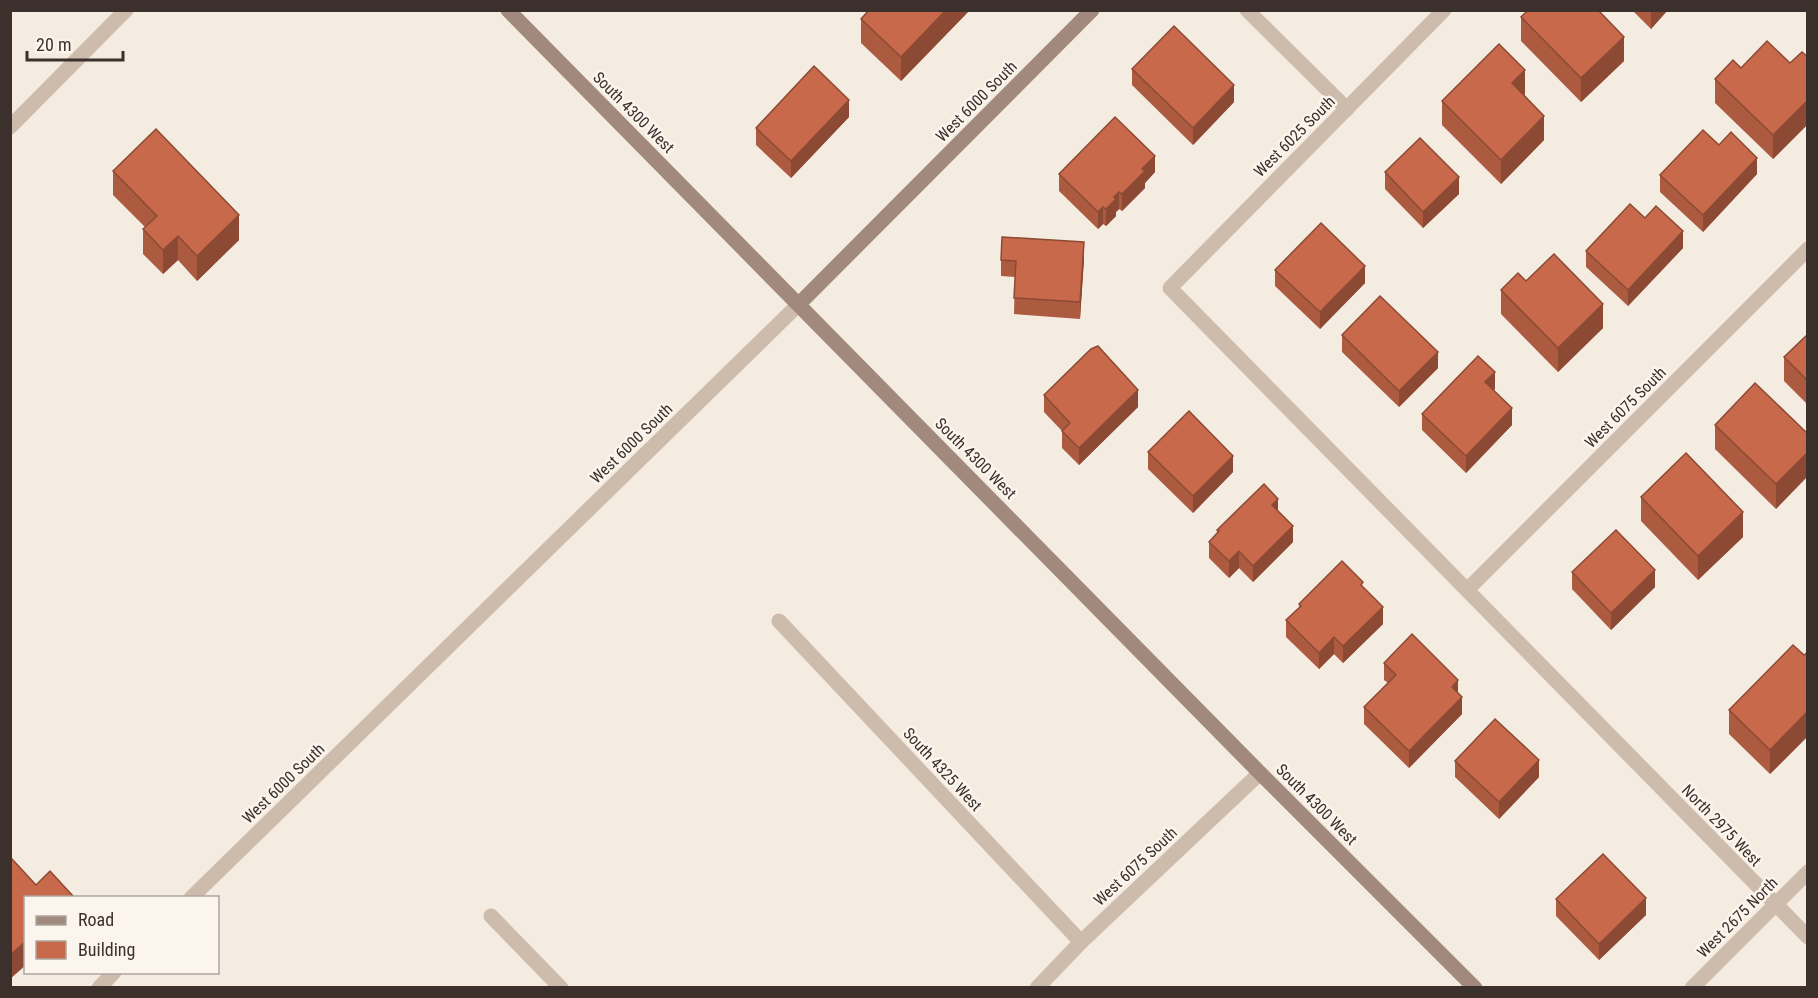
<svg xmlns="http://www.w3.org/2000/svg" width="1818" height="998" font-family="'Roboto Condensed',sans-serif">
<rect width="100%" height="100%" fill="#f4ebe1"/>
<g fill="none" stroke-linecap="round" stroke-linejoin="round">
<g stroke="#cdbbac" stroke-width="15">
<polyline points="1247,10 1347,109"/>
<polyline points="1444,10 1170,288 1808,937"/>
<polyline points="10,127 126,10"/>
<polyline points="1467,590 1808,249"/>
<polyline points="779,621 1081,942"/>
<polyline points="191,898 799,304"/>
<polyline points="491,916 561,988"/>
<polyline points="99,988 114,972"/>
<polyline points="1037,988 1081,942 1260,773"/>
<polyline points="1692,988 1808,872"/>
</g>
<g stroke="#a18a7d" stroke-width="15">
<polyline points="508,10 1260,773 1475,988"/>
<polyline points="799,304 1092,10"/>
</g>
</g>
<g fill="#ac5a40">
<polygon points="968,10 968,12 901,81 861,43 861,19"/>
<polygon points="1632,10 1667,10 1667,11 1651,29"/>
<polygon points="1808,16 1808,35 1806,34 1806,17"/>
<polygon points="1521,17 1624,61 1581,102 1521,41"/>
<polygon points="1808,57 1808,124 1773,159 1715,103 1715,79 1741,68 1790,63"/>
<polygon points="1132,69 1234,102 1193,145 1132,85"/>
<polygon points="1525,94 1524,95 1544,140 1501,184 1442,125 1442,101"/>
<polygon points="849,117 791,178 756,145 756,128"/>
<polygon points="1719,145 1757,174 1703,232 1660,192 1660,175"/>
<polygon points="113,171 239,240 197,281 178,260 163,274 143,254 143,229 145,227 113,195"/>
<polygon points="1155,172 1145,183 1145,188 1122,211 1119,209 1116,212 1116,216 1106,226 1103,224 1098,229 1059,191 1059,174"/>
<polygon points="1385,172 1459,194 1423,228 1385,189"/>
<polygon points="1645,218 1683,248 1628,306 1586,267 1586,251"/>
<polygon points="1084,259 1080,319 1014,314 1015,277 1001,276 1001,260"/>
<polygon points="1275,270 1365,283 1320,329 1275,286"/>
<polygon points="1526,281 1603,328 1558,372 1501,314 1501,290"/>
<polygon points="1808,334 1808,405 1784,381 1784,357"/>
<polygon points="1342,335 1438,368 1399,407 1342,352"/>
<polygon points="1495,389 1494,390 1512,425 1466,473 1422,430 1422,414"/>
<polygon points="1044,395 1138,407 1079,465 1062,448 1062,431 1044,412"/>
<polygon points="1715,425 1808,434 1776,509 1715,449"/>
<polygon points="1148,452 1233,472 1193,513 1148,469"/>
<polygon points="1641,497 1743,537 1698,580 1641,521"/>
<polygon points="1278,511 1293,542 1253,582 1239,568 1229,578 1209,558 1209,542 1217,533 1217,530"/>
<polygon points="1572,572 1655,587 1611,630 1572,589"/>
<polygon points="1363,587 1383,624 1343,663 1334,654 1319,669 1286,637 1286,620 1299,608 1299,604"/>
<polygon points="1808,652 1808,736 1770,774 1729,734 1729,710"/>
<polygon points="1384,663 1458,693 1462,714 1409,768 1364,724 1364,707 1388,683 1384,680"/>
<polygon points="1455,761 1539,777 1499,819 1455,777"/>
<polygon points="1556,899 1646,915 1599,960 1556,916"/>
</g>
<g fill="#8c4a34">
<polygon points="946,10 968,10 968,12 901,81 901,57"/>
<polygon points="1652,10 1667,10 1667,11 1651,29 1651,12"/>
<polygon points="1624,37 1624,61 1581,102 1581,78"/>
<polygon points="1525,70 1525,94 1512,107 1512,83"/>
<polygon points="1234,85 1234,102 1193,145 1193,128"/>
<polygon points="849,100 849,117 791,178 791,161"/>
<polygon points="1808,100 1808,124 1773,159 1773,135"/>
<polygon points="1544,116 1544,140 1501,184 1501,160"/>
<polygon points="1155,156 1155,172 1145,183 1145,188 1122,211 1122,194 1142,169"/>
<polygon points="1757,158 1757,174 1703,232 1703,215"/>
<polygon points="1459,177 1459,194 1423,228 1423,212"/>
<polygon points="1119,192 1119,209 1116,212 1116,216 1106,226 1106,209 1114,197"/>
<polygon points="1103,207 1103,224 1098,229 1098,212"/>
<polygon points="239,215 239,240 197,281 197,256"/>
<polygon points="1683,231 1683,248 1628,306 1628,290"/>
<polygon points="178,236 178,260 163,274 163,250"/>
<polygon points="1084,242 1084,259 1080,319 1080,302"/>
<polygon points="1365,266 1365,283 1320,329 1320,312"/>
<polygon points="1603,304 1603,328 1558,372 1558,348"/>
<polygon points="1438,352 1438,368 1399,407 1399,391"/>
<polygon points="1495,372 1495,389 1485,399 1485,382"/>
<polygon points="1138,390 1138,407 1079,465 1079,448"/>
<polygon points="1512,408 1512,425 1466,473 1466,456"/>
<polygon points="1808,452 1808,476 1776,509 1776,484"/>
<polygon points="1233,456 1233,472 1193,513 1193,496"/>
<polygon points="1278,499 1278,516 1272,505"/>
<polygon points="1743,512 1743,537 1698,580 1698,556"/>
<polygon points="1293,526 1293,542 1253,582 1253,566"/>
<polygon points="1239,551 1239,568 1229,578 1229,561"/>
<polygon points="1655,570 1655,587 1611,630 1611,613"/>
<polygon points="1383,607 1383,624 1343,663 1343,646"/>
<polygon points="1334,637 1334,654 1319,669 1319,653"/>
<polygon points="1458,680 1458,697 1452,687"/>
<polygon points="1462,697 1462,714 1409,768 1409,751"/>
<polygon points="1808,711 1808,736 1770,774 1770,750"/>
<polygon points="1539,760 1539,777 1499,819 1499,802"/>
<polygon points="1646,898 1646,915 1599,960 1599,944"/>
<polygon points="26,941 26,965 10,979 10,955"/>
</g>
<g fill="#c8694b" stroke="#8c4a34" stroke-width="1.5">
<polygon points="869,10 946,10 901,57 861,19"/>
<polygon points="1528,10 1598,10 1624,37 1581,78 1521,17"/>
<polygon points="1174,26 1234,85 1193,128 1132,69"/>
<polygon points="1767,41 1790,63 1802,52 1808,57 1808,100 1773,135 1715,79 1733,60 1741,68"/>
<polygon points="1499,44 1525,70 1512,83 1544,116 1501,160 1442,101"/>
<polygon points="814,66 849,100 791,161 756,128"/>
<polygon points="1115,117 1155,156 1142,169 1145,171 1122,194 1119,192 1114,197 1116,199 1106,209 1103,207 1098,212 1059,174"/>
<polygon points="156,129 239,215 197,256 178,236 163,250 143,229 157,216 113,171"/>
<polygon points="1703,130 1719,145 1731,132 1757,158 1703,215 1660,175"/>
<polygon points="1420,138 1459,177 1423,212 1385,172"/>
<polygon points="1630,204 1645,218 1656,206 1683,231 1628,290 1586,251"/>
<polygon points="1321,223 1365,266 1320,312 1275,270"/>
<polygon points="1002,237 1084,242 1080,302 1014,298 1016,261 1001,260"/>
<polygon points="1554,254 1603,304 1558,348 1501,290 1518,273 1526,281"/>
<polygon points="1380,296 1438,352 1399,391 1342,335"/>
<polygon points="1808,334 1808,381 1784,357"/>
<polygon points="1098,346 1138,390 1079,448 1062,431 1070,423 1044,395 1091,349"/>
<polygon points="1478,356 1495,372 1485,382 1512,408 1466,456 1422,414"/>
<polygon points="1755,383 1808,434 1808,452 1776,484 1715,425"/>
<polygon points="1189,411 1233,456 1193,496 1148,452"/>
<polygon points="1686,453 1743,512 1698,556 1641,497"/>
<polygon points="1264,484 1278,499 1272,505 1293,526 1253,566 1239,551 1229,561 1209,542 1219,531 1217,530"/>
<polygon points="1616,530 1655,570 1611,613 1572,572"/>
<polygon points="1342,561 1363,582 1361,585 1383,607 1343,646 1334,637 1319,653 1286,620 1301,606 1299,604"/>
<polygon points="1412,634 1458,680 1452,687 1462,697 1409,751 1364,707 1396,675 1384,663"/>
<polygon points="1793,645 1804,655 1808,652 1808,711 1770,750 1729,710"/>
<polygon points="1495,719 1539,760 1499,802 1455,761"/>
<polygon points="1603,854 1646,898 1599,944 1556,899"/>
<polygon points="12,859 36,885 50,871 73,896 71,897 26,897 26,941 10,955 10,861"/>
</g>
<g text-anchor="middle" stroke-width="5" stroke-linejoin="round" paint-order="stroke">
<g font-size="16" fill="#3b302b" stroke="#fbf5ee">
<text transform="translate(976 101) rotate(-45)" y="6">West 6000 South</text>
<text transform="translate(634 112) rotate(45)" y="6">South 4300 West</text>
<text transform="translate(1294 136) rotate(-45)" y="6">West 6025 South</text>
<text transform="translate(1625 407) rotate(-45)" y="6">West 6075 South</text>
<text transform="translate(631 443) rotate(-44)" y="6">West 6000 South</text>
<text transform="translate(976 458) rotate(45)" y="6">South 4300 West</text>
<text transform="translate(943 769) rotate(47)" y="6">South 4325 West</text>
<text transform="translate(283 783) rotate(-44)" y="6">West 6000 South</text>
<text transform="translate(1317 804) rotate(45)" y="6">South 4300 West</text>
<text transform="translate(1722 825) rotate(46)" y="6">North 2975 West</text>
<text transform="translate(1135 866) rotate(-43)" y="6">West 6075 South</text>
<text transform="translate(1737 917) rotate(-45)" y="6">West 2675 North</text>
</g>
</g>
<rect width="1818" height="998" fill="none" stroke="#3b302b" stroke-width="24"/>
<rect x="24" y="896" width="195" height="78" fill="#fbf5ee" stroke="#aea6a0" stroke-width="1.5"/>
<rect x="36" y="916" width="30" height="9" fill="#a18a7d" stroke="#aea6a0" stroke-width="1.5"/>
<text x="78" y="926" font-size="18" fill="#3b302b">Road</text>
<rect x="36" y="941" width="30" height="18" fill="#c8694b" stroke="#aea6a0" stroke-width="1.5"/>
<text x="78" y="956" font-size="18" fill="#3b302b">Building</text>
<path d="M27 51v9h96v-9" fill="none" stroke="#3b302b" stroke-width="3"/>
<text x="36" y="51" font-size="18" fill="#3b302b" stroke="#fbf5ee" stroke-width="4.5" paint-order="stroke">20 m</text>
</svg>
